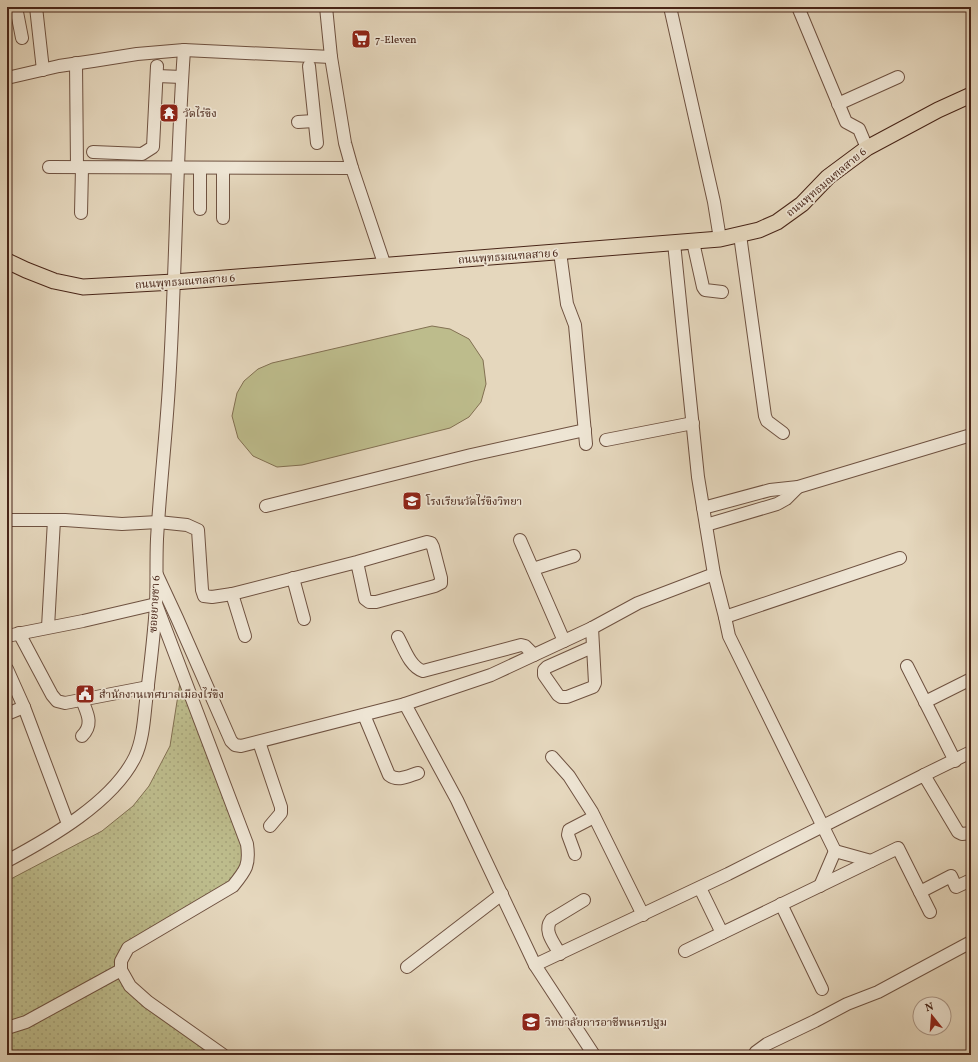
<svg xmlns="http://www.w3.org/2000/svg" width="978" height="1062" font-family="Vollkorn,'Noto Serif Thai',serif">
<defs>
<pattern id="grass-dots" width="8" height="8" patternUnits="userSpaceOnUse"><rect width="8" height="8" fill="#bdbc8c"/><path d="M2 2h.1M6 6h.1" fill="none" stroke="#a4a178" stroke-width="1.8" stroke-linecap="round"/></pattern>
</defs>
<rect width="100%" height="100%" fill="#e5d7bd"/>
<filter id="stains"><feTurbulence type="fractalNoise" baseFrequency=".005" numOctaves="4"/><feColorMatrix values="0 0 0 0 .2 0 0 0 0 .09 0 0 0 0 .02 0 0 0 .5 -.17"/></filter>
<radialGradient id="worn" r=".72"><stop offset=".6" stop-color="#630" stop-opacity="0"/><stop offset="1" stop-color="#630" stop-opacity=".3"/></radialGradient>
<polygon fill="url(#grass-dots)" stroke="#827052" points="181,676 248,857 231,886 127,948 120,962 130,987 210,1055 7,1055 7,881 102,831 133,806 149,786 170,746"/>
<polygon fill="#bdbc8c" stroke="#827052" points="432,326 450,329 469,339 483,360 486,384 481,402 469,417 450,428 302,465 277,467 253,456 238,438 232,416 237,393 244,381 258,369 272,363"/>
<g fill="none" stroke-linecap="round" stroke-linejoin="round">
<g stroke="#6f5241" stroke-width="14">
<g id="minor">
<polyline points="16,7 22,38"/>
<polyline points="36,7 43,70"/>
<polyline points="326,7 331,57 345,143 352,168 385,266"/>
<polyline points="670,7 714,202 720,239"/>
<polyline points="798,7 846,122 859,129 867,148"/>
<polyline points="76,63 77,167"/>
<polyline points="309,66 317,143"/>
<polyline points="157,76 182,77"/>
<polyline points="7,78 59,66 93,61 137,54 184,50 331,57"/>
<polyline points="838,104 898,77"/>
<polyline points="298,122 314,121"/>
<polyline points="93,152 142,154 153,147 157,66"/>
<polyline points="49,167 352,168"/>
<polyline points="200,168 200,209"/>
<polyline points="223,168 223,218"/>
<polyline points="81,213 82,168"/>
<polyline points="740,235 765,416 767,421 783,433"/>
<polyline points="693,242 703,287 705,290 722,292"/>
<polyline points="674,243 698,477 714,574 725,617 729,636 835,851"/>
<polyline points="560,252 567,304 575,325 586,444"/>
<polyline points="606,440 693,423"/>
<polyline points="266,506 471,455 585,430"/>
<polyline points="703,508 770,490 798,487 971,435"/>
<polyline points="7,520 65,520 122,524 158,522 187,525 198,530 202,590 204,596 212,597 232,594 357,562 427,542 431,543 433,547 441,578 441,583 435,586 376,602 369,602 365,599 357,562"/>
<polyline points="706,525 777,504 786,499 798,487"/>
<polyline points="520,540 564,641"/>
<polyline points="533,569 574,556"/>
<polyline points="157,575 177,618 231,741 235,745 241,746 405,704 491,675 592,628 638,603 714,574"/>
<polyline points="293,578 304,619"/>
<polyline points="232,594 245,636"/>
<polyline points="725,617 900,558"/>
<polyline points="48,627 54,520"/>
<polyline points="592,628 595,683 593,687 567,697 561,697 558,695 544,675 544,670 547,667 592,647"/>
<polyline points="19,633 52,695 57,701 65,703 148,687"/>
<path d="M 7,636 L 83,621 L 156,604 L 247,844 C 250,865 246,870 233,886 L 128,948 L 121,961 L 121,970 L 130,986 L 148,1002 L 223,1055"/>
<path d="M 398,637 C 404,648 410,667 423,671 L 521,645 L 525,646 L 534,655"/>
<polyline points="907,666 955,761"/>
<polyline points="7,669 24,707 68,824"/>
<path d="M 82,700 C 87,713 94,724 82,736"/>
<polyline points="925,702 971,679"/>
<polyline points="405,704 457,800 535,965 594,1055"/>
<polyline points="7,714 24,707"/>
<path d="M 364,715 L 389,775 C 398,782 408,776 418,773"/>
<polyline points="259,742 281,807 281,813 270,826"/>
<polyline points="552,757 569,776 592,812 643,915"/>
<polyline points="924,775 971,752"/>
<polyline points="575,854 568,835 569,830 594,817"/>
<path d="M 7,861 C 50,838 113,802 135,757 C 143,740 144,719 146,701 C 150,669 154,637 156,605 C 157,583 156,561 157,539 C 160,487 166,436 169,385 C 176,273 176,162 184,50"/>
<polyline points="820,886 835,851 871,861"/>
<polyline points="700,888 722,933"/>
<polyline points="920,892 951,876 956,887 971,880"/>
<polyline points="781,904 822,989"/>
<polyline points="685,951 898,848 930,912"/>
<path d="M 560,954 C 554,943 543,931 551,920 L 584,900"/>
<polyline points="535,965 728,874 924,775 958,832 962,834 971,833"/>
<polyline points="407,967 502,894"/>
<polyline points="7,1028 26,1022 121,970"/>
<polyline points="754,1055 756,1052 767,1044 815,1021 847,1004 878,992 971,942"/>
</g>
</g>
<g stroke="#482518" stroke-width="17">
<polyline id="major" points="7,261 26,270 54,281 83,287 174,282 720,239 759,230 777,222 802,204 828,177 867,148 938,110 971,95"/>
</g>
<use href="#minor" stroke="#eee5d4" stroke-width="12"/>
<use href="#major" stroke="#e5d7bd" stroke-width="15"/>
</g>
<defs>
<g id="supermarket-square" transform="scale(1)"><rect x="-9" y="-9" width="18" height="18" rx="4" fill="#8f2418" stroke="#eee5d4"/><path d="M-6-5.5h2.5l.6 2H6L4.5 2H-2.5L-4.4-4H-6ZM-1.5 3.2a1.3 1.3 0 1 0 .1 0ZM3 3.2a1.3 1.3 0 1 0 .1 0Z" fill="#fff"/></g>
<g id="temple-square" transform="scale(1)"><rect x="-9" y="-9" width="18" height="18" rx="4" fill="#8f2418" stroke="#eee5d4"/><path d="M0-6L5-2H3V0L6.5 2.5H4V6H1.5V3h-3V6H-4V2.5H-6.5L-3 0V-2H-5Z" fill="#fff"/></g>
<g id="school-square" transform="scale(1)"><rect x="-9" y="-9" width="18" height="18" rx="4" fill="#8f2418" stroke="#eee5d4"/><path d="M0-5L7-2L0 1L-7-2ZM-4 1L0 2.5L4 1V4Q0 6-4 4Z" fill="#fff"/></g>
<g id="civic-square" transform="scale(1)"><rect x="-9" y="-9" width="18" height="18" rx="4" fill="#8f2418" stroke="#eee5d4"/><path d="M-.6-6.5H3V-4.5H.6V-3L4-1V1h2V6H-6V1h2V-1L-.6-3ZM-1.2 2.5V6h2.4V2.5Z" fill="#fff"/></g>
<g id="university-square" transform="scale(1)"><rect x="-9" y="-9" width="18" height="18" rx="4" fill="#8f2418" stroke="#eee5d4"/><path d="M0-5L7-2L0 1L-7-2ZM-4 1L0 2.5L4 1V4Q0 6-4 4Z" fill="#fff"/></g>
</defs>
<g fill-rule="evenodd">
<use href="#supermarket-square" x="361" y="39"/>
<use href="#temple-square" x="169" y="113"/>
<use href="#school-square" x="412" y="501"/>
<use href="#civic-square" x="85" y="694"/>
<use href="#university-square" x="531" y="1022"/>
</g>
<g text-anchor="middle" stroke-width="3.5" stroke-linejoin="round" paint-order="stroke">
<g font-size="11" fill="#482518" stroke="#eee5d4" text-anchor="start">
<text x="375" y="43">7-Eleven</text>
<text x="183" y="117">วัดไร่ขิง</text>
<text x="426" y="505">โรงเรียนวัดไร่ขิงวิทยา</text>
<text x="99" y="698">สำนักงานเทศบาลเมืองไร่ขิง</text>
<text x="545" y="1026">วิทยาลัยการอาชีพนครปฐม</text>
</g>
<g font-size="11" fill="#482518" stroke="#eee5d4">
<text transform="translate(826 182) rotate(-40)" y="4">ถนนพุทธมณฑลสาย 6</text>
<text transform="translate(508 256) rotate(-4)" y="4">ถนนพุทธมณฑลสาย 6</text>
<text transform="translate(185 281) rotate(-4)" y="4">ถนนพุทธมณฑลสาย 6</text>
<text transform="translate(154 604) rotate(-87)" y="4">ซอยยายชา 6</text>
</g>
</g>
<rect width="978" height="1062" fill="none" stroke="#e5d7bd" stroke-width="24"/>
<rect x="8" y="8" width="962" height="1046" fill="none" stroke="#482518" stroke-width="2"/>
<rect x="12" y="12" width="954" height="1038" fill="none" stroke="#482518"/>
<g transform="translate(932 1016) rotate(343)"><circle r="19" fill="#eee5d4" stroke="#ac9889"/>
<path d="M0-3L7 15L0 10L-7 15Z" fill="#8f2418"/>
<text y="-6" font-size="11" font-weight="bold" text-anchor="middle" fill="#482518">N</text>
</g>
<rect width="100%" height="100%" filter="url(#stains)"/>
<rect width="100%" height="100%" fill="url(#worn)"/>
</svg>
